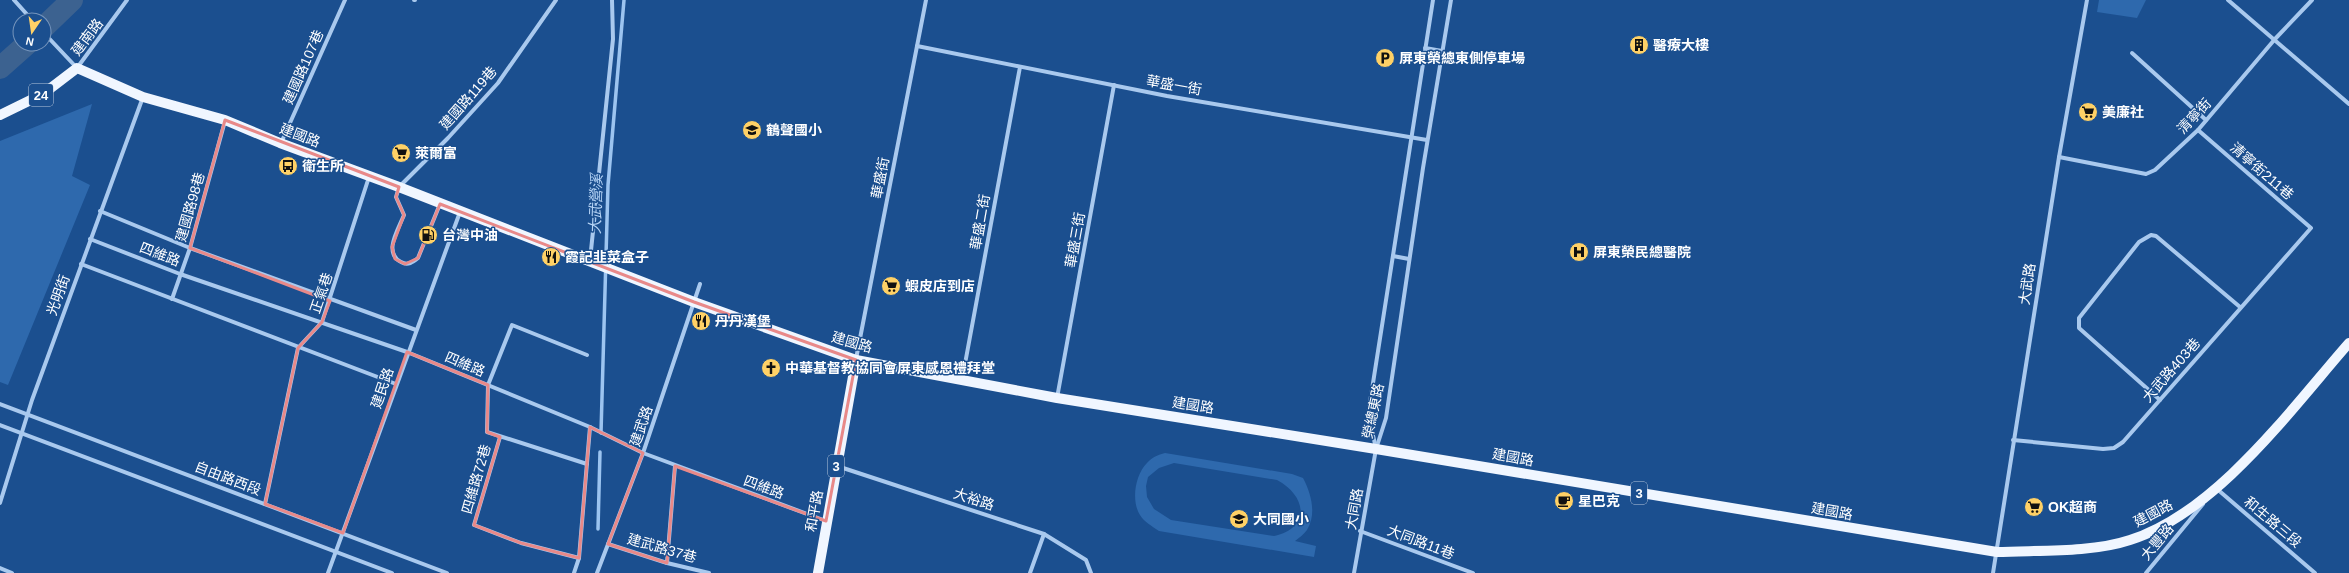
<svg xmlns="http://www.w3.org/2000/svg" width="2349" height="573" font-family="Helvetica,'Noto Sans TC',sans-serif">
<rect width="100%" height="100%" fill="#1b4f8f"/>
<g fill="#2e69ad" fill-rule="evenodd">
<polygon points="2099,0 2146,0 2137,18 2097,12"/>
<polygon points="92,104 72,176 90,185 8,385 0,382 0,141"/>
<path d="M 1165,453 L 1292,474 L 1303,478 C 1311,493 1317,514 1307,530 C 1304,534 1299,538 1295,541 L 1316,546 L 1314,557 L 1159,531 C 1152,526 1144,522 1140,515 C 1131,501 1135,475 1147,463 C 1152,457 1158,455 1165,453 ZM 1174,463 L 1277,480 C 1307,496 1311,528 1274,536 L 1171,520 L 1154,509 L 1147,497 L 1146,486 L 1148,477 L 1159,468 Z"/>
</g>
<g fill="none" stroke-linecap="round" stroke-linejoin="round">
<g stroke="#9cc4f0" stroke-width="3.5">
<polyline points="601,433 608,185 624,0"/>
<polyline points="598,529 600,452"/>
</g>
<g stroke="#3c6290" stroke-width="22">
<polyline points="44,27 72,0"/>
<polyline points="0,68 27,44"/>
</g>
<g stroke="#a9c9ee" stroke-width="4">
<polyline points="14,0 32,20"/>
<polyline points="414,0 415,0"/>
<polyline points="2228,0 2349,104"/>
<polyline points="44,33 77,68 127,0"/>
<polyline points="917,46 1167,96 1427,140"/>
<polyline points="1425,48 1442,51"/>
<polyline points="2132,53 2206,120"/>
<polyline points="281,143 345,0"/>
<polyline points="2059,157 2146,174 2155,170 2198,130 2275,39 2312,0"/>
<path d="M 440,204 L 418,258 C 413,262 408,266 401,262 C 383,253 398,230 404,215 L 396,197 L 399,187 L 448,138 L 498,83 L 556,0"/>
<polyline points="100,211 190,248 416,330"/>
<polyline points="90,239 180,274 407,352 590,427 643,453 826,521"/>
<polyline points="1393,256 1409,259"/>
<polyline points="590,260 613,39 612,0"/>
<polyline points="81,264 396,384"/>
<polyline points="172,299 190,248 225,121"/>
<polyline points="587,355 512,325 488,385 487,432 587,464"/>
<polyline points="856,359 926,0"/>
<polyline points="962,380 1020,67"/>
<polyline points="1057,398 1114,85"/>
<polyline points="2160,400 2079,328 2079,318 2139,242 2151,235 2156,236 2240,307"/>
<polyline points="0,404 447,573"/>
<polyline points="0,425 392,573"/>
<polyline points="500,437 474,525 521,543 579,558"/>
<polyline points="2013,440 2103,449 2114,448 2123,442 2311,228 2198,130"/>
<polyline points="1376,448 1368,415 1433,0"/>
<polyline points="837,466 1044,534 1086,560 1091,573"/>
<polyline points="2217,489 2315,573"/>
<polyline points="0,503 32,400 143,97"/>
<polyline points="265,504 298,348 322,322 369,177"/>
<polyline points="1360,531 1473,573"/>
<polyline points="608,544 667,563 709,573"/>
<polyline points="667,563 675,466"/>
<polyline points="0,568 12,573"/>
<polyline points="328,573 460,212"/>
<polyline points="574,573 579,558 590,427"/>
<polyline points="597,573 643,453 700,284"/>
<polyline points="1030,573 1044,534"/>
<polyline points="1354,573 1376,449 1386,418 1423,168 1451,0"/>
<polyline points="1993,573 2059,157 2087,0"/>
<polyline points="2146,573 2203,504"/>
</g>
<g stroke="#f0f6ff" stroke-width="10">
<path d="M 0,115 L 43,94 L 77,68 L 143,97 L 225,120 L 280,143 L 399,187 L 694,302 L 856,360 L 1057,398 L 1376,449 L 1997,552 C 2039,550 2091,553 2130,540 C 2216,513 2291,409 2349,343"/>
<polyline points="818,573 856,360"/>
</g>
</g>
<path fill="none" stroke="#e88989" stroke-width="3" stroke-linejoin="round" d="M 225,120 L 399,187 L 396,197 L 404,215 L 392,247 L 395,259 L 405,264 L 418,258 L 440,204 L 694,302 L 856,360 L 826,521 L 675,466 L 667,563 L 608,544 L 643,453 L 590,427 L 579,558 L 521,543 L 474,525 L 500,437 L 487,432 L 488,385 L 407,352 L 343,533 L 265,504 L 298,348 L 322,322 L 330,301 L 190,248 Z"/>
<defs>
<g id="building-disc" transform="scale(1)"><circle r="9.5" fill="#ffd166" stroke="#1b4f8f"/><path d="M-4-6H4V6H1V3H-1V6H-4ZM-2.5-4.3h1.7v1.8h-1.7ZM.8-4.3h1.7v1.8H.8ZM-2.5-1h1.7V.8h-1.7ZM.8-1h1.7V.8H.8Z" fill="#111"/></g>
<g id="parking-disc" transform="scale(1)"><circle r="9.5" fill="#ffd166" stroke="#1b4f8f"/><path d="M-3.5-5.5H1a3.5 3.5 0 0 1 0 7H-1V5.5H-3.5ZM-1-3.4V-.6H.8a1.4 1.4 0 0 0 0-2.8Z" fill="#111"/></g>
<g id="supermarket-disc" transform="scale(1)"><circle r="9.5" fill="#ffd166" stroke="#1b4f8f"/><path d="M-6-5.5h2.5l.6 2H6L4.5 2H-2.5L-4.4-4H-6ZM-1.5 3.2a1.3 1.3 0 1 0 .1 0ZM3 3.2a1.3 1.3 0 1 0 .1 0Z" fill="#111"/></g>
<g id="school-disc" transform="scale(1)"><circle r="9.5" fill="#ffd166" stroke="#1b4f8f"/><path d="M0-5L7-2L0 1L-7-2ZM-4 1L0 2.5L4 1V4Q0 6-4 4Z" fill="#111"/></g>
<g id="bus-disc" transform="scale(1)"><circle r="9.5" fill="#ffd166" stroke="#1b4f8f"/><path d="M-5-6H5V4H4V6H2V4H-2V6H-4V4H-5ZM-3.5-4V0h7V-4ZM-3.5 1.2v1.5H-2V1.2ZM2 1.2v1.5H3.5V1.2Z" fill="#111"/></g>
<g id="fuel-disc" transform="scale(1)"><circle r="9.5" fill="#ffd166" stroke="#1b4f8f"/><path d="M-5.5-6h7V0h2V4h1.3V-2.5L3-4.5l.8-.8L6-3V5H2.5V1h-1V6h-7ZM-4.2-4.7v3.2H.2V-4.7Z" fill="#111"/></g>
<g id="hospital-disc" transform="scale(1)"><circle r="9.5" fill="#ffd166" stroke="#1b4f8f"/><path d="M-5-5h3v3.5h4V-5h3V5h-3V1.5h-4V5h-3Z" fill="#111"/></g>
<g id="restaurant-disc" transform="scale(1)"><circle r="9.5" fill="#ffd166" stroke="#1b4f8f"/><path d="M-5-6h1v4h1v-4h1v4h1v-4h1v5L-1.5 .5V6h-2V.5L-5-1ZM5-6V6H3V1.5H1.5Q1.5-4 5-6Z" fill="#111"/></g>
<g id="church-disc" transform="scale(1)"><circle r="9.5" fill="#ffd166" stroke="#1b4f8f"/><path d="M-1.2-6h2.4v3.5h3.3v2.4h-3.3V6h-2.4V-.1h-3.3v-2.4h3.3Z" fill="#111"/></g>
<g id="cafe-disc" transform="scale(1)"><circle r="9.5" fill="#ffd166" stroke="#1b4f8f"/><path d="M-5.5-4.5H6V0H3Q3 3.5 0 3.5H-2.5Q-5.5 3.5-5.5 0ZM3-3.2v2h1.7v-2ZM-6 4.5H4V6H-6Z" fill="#111"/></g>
</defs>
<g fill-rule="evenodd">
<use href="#building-disc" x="1639" y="45"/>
<use href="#parking-disc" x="1385" y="58"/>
<use href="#supermarket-disc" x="2088" y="112"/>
<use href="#school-disc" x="752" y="130"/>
<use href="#supermarket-disc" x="401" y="153"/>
<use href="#bus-disc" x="288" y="166"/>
<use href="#fuel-disc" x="428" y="235"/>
<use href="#hospital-disc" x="1579" y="252"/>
<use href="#restaurant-disc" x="551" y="257"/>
<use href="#supermarket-disc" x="891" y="286"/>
<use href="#restaurant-disc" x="701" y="321"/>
<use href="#church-disc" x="771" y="368"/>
<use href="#cafe-disc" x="1564" y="501"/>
<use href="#supermarket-disc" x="2034" y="507"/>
<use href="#school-disc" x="1239" y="519"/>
</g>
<g text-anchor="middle" stroke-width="3" stroke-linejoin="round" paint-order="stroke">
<g fill="#1b4f8f" stroke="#bbcadd" stroke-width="1">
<rect x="29" y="84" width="24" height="22" rx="3"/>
<rect x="828" y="455" width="16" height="22" rx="3"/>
<rect x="1631" y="482" width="16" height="22" rx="3"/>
</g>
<g font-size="13" font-weight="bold" fill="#fff">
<text x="41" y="100">24</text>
<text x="836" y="471">3</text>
<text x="1639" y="498">3</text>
</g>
<g font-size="14" fill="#fff" stroke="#1b4f8f">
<text transform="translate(87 37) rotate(-53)" y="5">建南路</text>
<text transform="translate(303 67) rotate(-66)" y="5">建國路107巷</text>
<text transform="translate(1174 85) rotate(10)" y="5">華盛一街</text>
<text transform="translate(468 98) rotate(-49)" y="5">建國路119巷</text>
<text transform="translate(2194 116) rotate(-47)" y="5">清寧街</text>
<text transform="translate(300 135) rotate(21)" y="5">建國路</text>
<text transform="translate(2262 171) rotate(41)" y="5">清寧街211巷</text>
<text transform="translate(880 178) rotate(-79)" y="5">華盛街</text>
<text transform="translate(190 207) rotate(-74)" y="5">建國路98巷</text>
<text transform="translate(980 222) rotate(-80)" y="5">華盛二街</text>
<text transform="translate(1075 240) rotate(-80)" y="5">華盛三街</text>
<text transform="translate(160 254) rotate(21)" y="5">四維路</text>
<text transform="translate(2027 284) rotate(-81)" y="5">大武路</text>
<text transform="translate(321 293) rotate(-71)" y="5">正氣巷</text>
<text transform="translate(58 295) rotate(-70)" y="5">光明街</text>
<text transform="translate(852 342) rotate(16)" y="5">建國路</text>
<text transform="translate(465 364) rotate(23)" y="5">四維路</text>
<text transform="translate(2171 370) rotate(-49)" y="5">大武路403巷</text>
<text transform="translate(382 388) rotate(-71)" y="5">建民路</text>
<text transform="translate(1193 405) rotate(9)" y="5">建國路</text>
<text transform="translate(1373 411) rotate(-78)" y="5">榮總東路</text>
<text transform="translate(641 426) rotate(-71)" y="5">建武路</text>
<text transform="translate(1513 457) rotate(10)" y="5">建國路</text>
<text transform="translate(228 478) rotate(21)" y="5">自由路西段</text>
<text transform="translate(476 479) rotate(-74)" y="5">四維路72巷</text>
<text transform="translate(764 487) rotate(20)" y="5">四維路</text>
<text transform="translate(974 499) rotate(18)" y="5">大裕路</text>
<text transform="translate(1354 509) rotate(-80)" y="5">大同路</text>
<text transform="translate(814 511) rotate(-80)" y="5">和平路</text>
<text transform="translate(1832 511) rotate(10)" y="5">建國路</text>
<text transform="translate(2153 513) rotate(-28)" y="5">建國路</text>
<text transform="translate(2273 522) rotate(40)" y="5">和生路三段</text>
<text transform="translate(1421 542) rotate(21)" y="5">大同路11巷</text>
<text transform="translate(2157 542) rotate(-50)" y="5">大豐路</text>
<text transform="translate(662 548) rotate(16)" y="5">建武路37巷</text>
</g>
<g font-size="14" font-weight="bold" fill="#fff" stroke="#1b4f8f" text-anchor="start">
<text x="1653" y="50">醫療大樓</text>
<text x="1399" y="63">屏東榮總東側停車場</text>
<text x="2102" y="117">美廉社</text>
<text x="766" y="135">鶴聲國小</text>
<text x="415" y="158">萊爾富</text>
<text x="302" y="171">衛生所</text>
<text x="442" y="240">台灣中油</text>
<text x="1593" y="257">屏東榮民總醫院</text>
<text x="565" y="262">霞記韭菜盒子</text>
<text x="905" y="291">蝦皮店到店</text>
<text x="715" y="326">丹丹漢堡</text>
<text x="785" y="373">中華基督教協同會屏東感恩禮拜堂</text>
<text x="1578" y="506">星巴克</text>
<text x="2048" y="512">OK超商</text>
<text x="1253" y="524">大同國小</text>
</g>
<g font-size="15" font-style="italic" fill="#b5d3f5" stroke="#1b4f8f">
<text transform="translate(596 204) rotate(-88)" y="5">大武營溪</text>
</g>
</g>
<g transform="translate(32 32) rotate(193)"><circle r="19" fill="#1b4f8f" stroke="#7695bc"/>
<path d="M0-3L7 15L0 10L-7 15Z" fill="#ffd166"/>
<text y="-6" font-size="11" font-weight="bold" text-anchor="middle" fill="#ffffff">N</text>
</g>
</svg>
